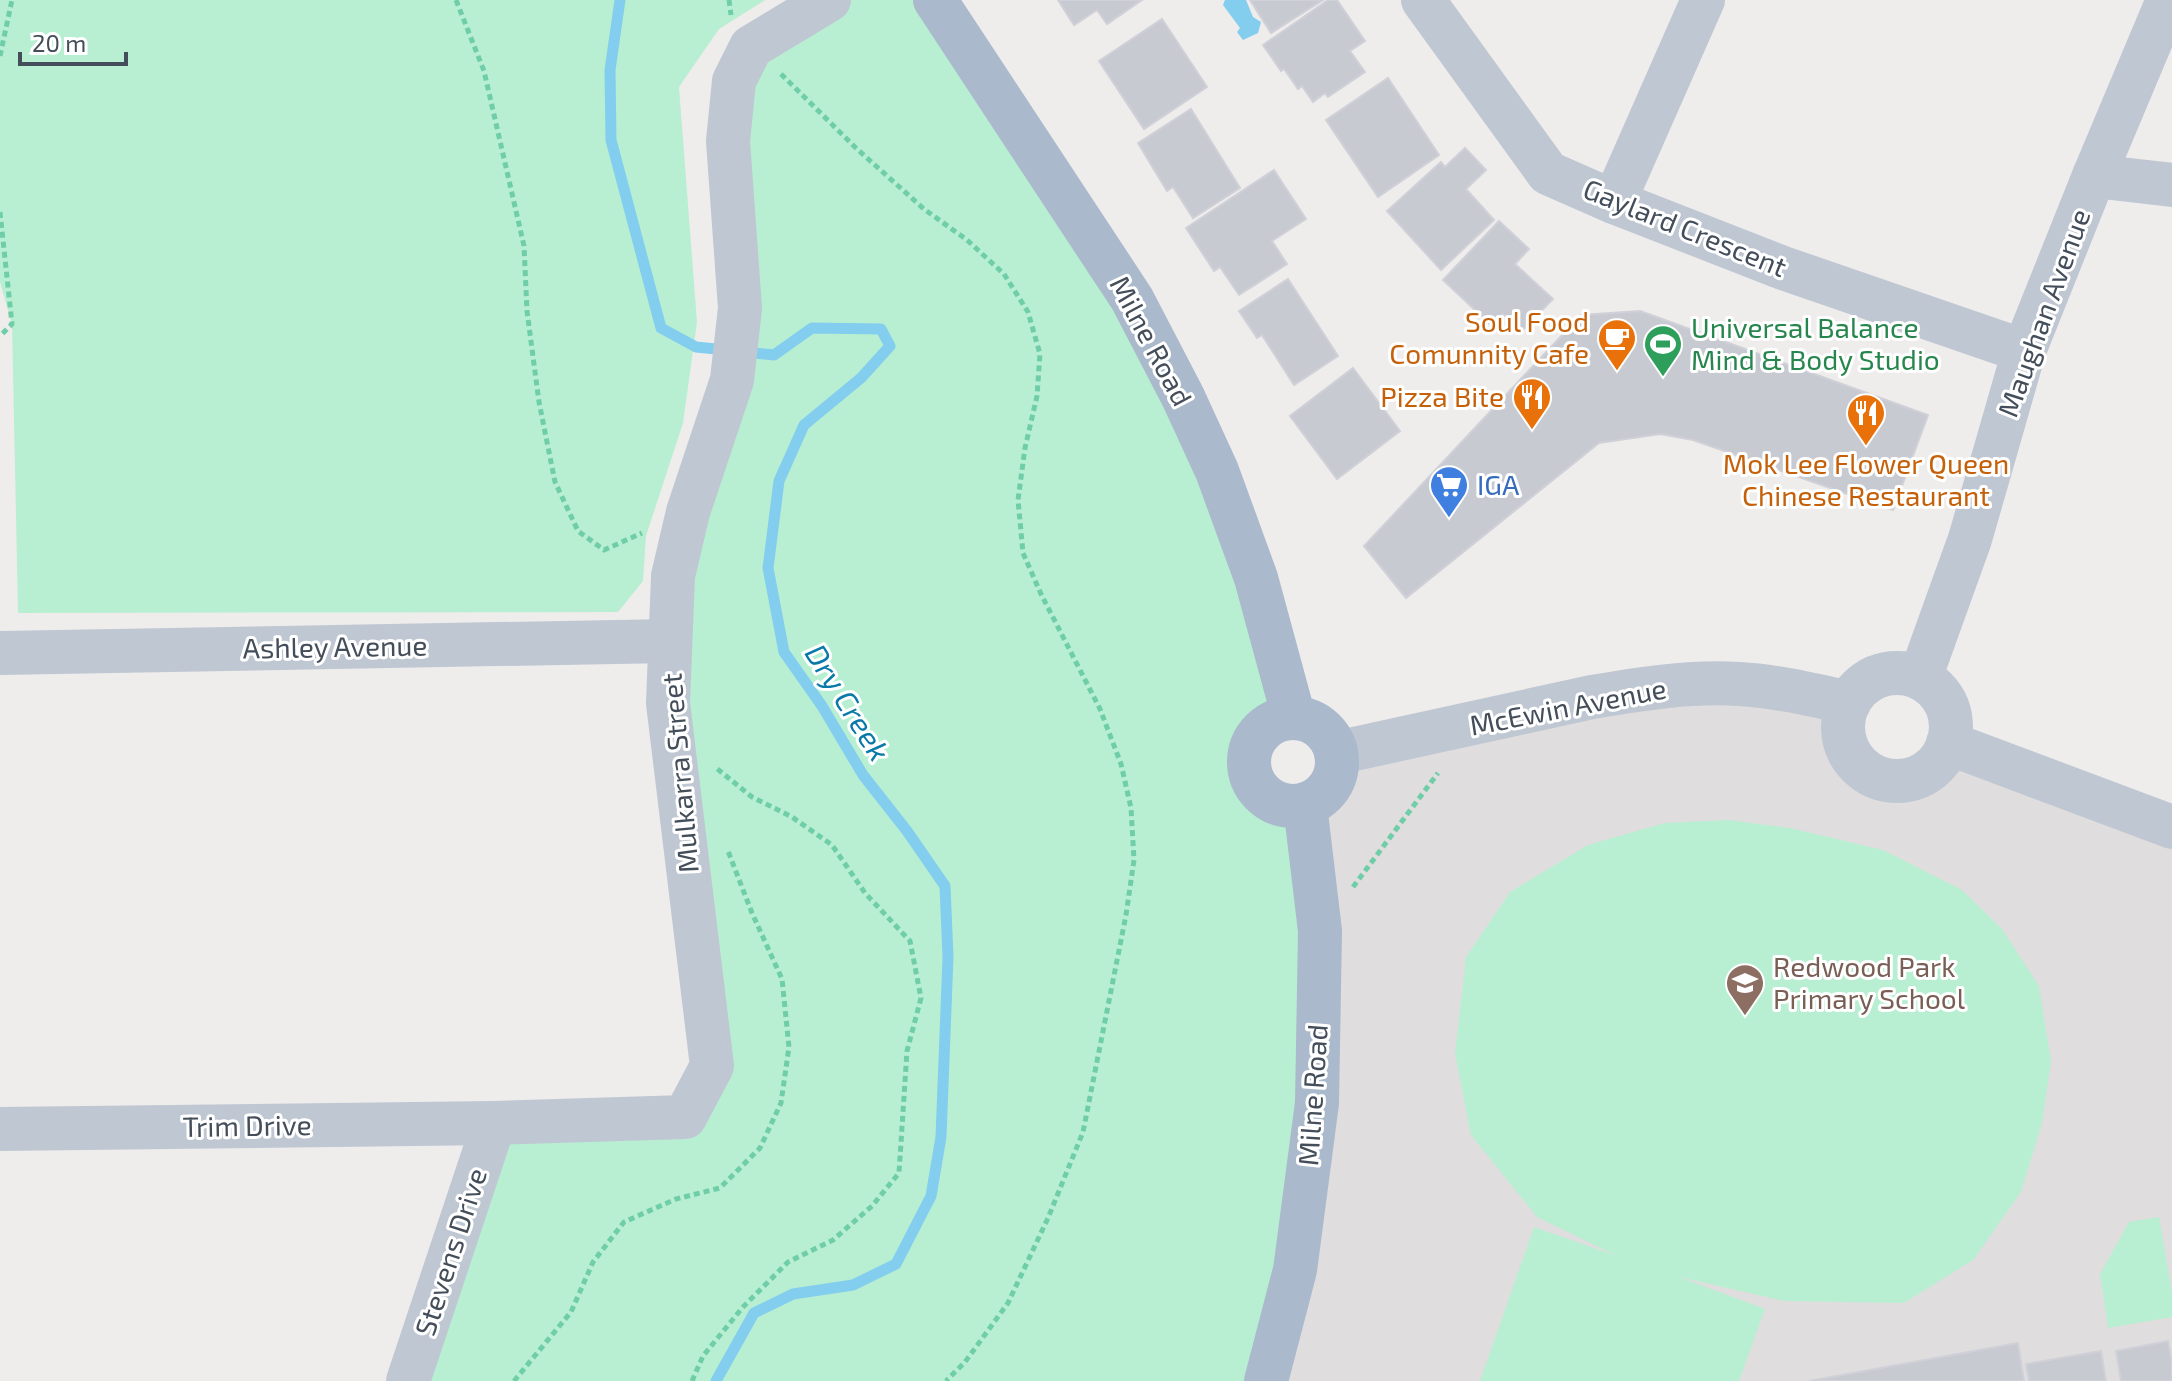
<svg xmlns="http://www.w3.org/2000/svg" width="2172" height="1381" font-family="'Exo 2',sans-serif">
<rect width="100%" height="100%" fill="#efecec"/>
<polygon fill="#e0ddde" points="1705,683 1843,722 1844,740 1851,756 1862,769 1878,778 1891,781 1913,779 1928,771 1940,759 2172,827 2172,1381 1266,1381 1317,799 1327,790 1333,779 1337,766"/>
<g fill="#b8efd2">
<polygon points="0,0 765,0 719,29 679,87 697,322 683,423 646,536 643,581 618,612 18,613 12,324 0,282"/>
<path d="M 829,0 L 935,0 L 1183,397 L 1278,721 C 1234,744 1241,795 1290,806 L 1320,931 L 1266,1381 L 408,1381 L 494,1123 L 693,1102 L 670,641 L 732,379 L 734,81 Z"/>
<polygon points="1728,820 1790,828 1883,850 1962,890 2002,929 2039,986 2051,1061 2042,1123 2021,1192 1973,1260 1904,1303 1784,1301 1679,1277 1765,1309 1739,1381 1480,1381 1534,1227 1617,1256 1537,1217 1471,1135 1455,1054 1466,957 1510,892 1588,845 1665,823"/>
<polygon points="2159,1217 2172,1293 2172,1317 2108,1328 2100,1274 2129,1222"/>
</g>
<polygon fill="#83ceee" points="1225,0 1246,0 1253,17 1261,22 1258,33 1243,40 1237,32 1240,28 1223,5"/>
<g fill="none" stroke-linecap="round" stroke-linejoin="round">
<g stroke="#83ceee" stroke-width="11">
<polyline points="620,0 610,70 611,140 661,328 696,347 726,350"/>
<polyline points="716,1381 754,1313 793,1294 853,1285 896,1264 931,1196 941,1137 948,957 945,886 907,831 863,775 822,706 784,652 768,568 779,481 804,425 861,378 890,346 881,329 812,328 774,355 743,352"/>
</g>
</g>
<g fill="#c8cad2" stroke="#d0d1d8" stroke-width="2">
<polygon points="1058,0 1142,0 1107,24 1097,10 1074,25"/>
<polygon points="1250,0 1323,0 1271,33"/>
<polygon points="1328,0 1337,0 1365,41 1350,51 1365,72 1328,97 1325,93 1313,102 1302,86 1298,89 1284,69 1281,71 1263,45"/>
<polygon points="1162,19 1207,87 1144,129 1099,61"/>
<polygon points="1388,78 1439,155 1378,197 1326,120"/>
<polygon points="1191,109 1240,188 1193,218 1173,187 1167,191 1138,143"/>
<polygon points="1465,148 1486,170 1466,189 1494,220 1441,270 1387,211 1441,162 1445,167"/>
<polygon points="1274,170 1306,219 1272,241 1287,264 1239,295 1220,267 1214,271 1186,228"/>
<polygon points="1499,221 1529,249 1515,264 1553,299 1522,331 1503,314 1492,326 1443,280"/>
<polygon points="1288,279 1338,356 1294,385 1262,335 1257,338 1239,311"/>
<polygon points="1640,311 1928,415 1893,510 1693,440 1660,434 1599,443 1406,598 1364,546 1581,315"/>
<polygon points="1353,368 1400,431 1337,479 1290,416"/>
<polygon points="2168,1341 2172,1362 2172,1381 2121,1381 2116,1351"/>
<polygon points="2018,1343 2024,1381 1809,1381"/>
<polygon points="2101,1351 2106,1381 2029,1381 2026,1364"/>
</g>
<g fill="none" stroke-linecap="round" stroke-linejoin="round">
<g stroke="#6fcea7" stroke-width="5" stroke-dasharray="6 4" stroke-linecap="butt">
<polyline points="456,0 484,71 524,246 527,311 539,402 555,482 578,531 604,550 642,533"/>
<polyline points="729,0 731,15"/>
<polyline points="0,56 12,0"/>
<polyline points="781,74 857,149 924,209 967,240 1004,274 1028,312 1040,354 1037,396 1025,448 1018,500 1023,553 1041,594 1100,709 1121,764 1131,808 1134,860 1126,915 1083,1132 1048,1218 1008,1303 965,1362 946,1381"/>
<polyline points="0,212 12,324 0,336"/>
<polyline points="1353,887 1438,773"/>
<polyline points="514,1381 571,1312 593,1262 624,1222 676,1199 720,1188 760,1148 781,1103 789,1047 782,979 752,913 728,851"/>
<polyline points="692,1381 703,1356 743,1307 788,1262 833,1240 872,1206 899,1173 907,1051 921,998 910,941 865,893 832,845 792,817 752,797 715,767"/>
</g>
<g stroke="#bfc7d2" stroke-width="44">
<polyline points="1423,0 1548,173 1614,202 1783,268 2024,351"/>
<polyline points="2094,176 2172,185"/>
<polyline points="1614,202 1703,0"/>
<polyline points="0,653 670,641"/>
<circle cx="1897" cy="727" r="54"/>
<polyline points="1920,678 1970,539 2024,351 2094,176 2168,0"/>
<polyline points="1948,743 2172,827"/>
<path d="M 1336,753 L 1592,697 C 1640,689 1690,681 1739,684 C 1776,686 1813,695 1849,703"/>
<polyline points="0,1129 494,1123 685,1117 712,1066 668,703 673,576 688,512 732,380 740,308 728,141 734,81 751,47 829,0"/>
<polyline points="408,1381 494,1123"/>
</g>
<g stroke="#aab9cc" stroke-width="44">
<polyline points="935,0 1132,299 1183,397 1217,471 1256,578 1294,718"/>
<circle cx="1293" cy="762" r="44"/>
<polyline points="1266,1381 1295,1270 1317,1103 1320,931 1305,805"/>
</g>
</g>
<defs>
<g id="cafe-pin" transform="scale(2)"><path d="M0 17L-7.5 6A9.5 9.5 0 1 1 7.5 6Z" fill="#e8710a" stroke="#fff"/><path d="M-5.5-4.5H6V0H3Q3 3.5 0 3.5H-2.5Q-5.5 3.5-5.5 0ZM3-3.2v2h1.7v-2ZM-6 4.5H4V6H-6Z" fill="#fff"/></g>
<g id="stadium-pin" transform="scale(2)"><path d="M0 17L-7.5 6A9.5 9.5 0 1 1 7.5 6Z" fill="#2e9e5b" stroke="#fff"/><path d="M0-5a6.5 5 0 1 0 0 10a6.5 5 0 1 0 0-10ZM-3.5-1.8h7v3.6h-7Z" fill="#fff"/></g>
<g id="restaurant-pin" transform="scale(2)"><path d="M0 17L-7.5 6A9.5 9.5 0 1 1 7.5 6Z" fill="#e8710a" stroke="#fff"/><path d="M-5-6h1v4h1v-4h1v4h1v-4h1v5L-1.5 .5V6h-2V.5L-5-1ZM5-6V6H3V1.5H1.5Q1.5-4 5-6Z" fill="#fff"/></g>
<g id="supermarket-pin" transform="scale(2)"><path d="M0 17L-7.5 6A9.5 9.5 0 1 1 7.5 6Z" fill="#3f7fe0" stroke="#fff"/><path d="M-6-5.5h2.5l.6 2H6L4.5 2H-2.5L-4.4-4H-6ZM-1.5 3.2a1.3 1.3 0 1 0 .1 0ZM3 3.2a1.3 1.3 0 1 0 .1 0Z" fill="#fff"/></g>
<g id="school-pin" transform="scale(2)"><path d="M0 17L-7.5 6A9.5 9.5 0 1 1 7.5 6Z" fill="#8d6e63" stroke="#fff"/><path d="M0-5L7-2L0 1L-7-2ZM-4 1L0 2.5L4 1V4Q0 6-4 4Z" fill="#fff"/></g>
</defs>
<g fill-rule="evenodd">
<use href="#cafe-pin" x="1617" y="338"/>
<use href="#stadium-pin" x="1663" y="344"/>
<use href="#restaurant-pin" x="1532" y="397"/>
<use href="#restaurant-pin" x="1866" y="413"/>
<use href="#supermarket-pin" x="1449" y="485"/>
<use href="#school-pin" x="1745" y="983"/>
</g>
<g text-anchor="middle" stroke-width="6" stroke-linejoin="round" paint-order="stroke">
<g font-size="28" fill="#444e5a" stroke="#fff">
<text transform="translate(1685 228) rotate(22)" y="10">Gaylard Crescent</text>
<text transform="translate(2044 313) rotate(-70)" y="10">Maughan Avenue</text>
<text transform="translate(1151 341) rotate(62)" y="10">Milne Road</text>
<text transform="translate(335 647) rotate(-1)" y="10">Ashley Avenue</text>
<text transform="translate(1568 707) rotate(-11)" y="10">McEwin Avenue</text>
<text transform="translate(680 773) rotate(-95)" y="10">Mulkarra Street</text>
<text transform="translate(1313 1095) rotate(-86)" y="10">Milne Road</text>
<text transform="translate(247 1126) rotate(-1)" y="10">Trim Drive</text>
<text transform="translate(451 1252) rotate(-72)" y="10">Stevens Drive</text>
</g>
<g font-size="28" fill="#c56008" stroke="#fff" text-anchor="end">
<text x="1589" y="332">Soul Food<tspan x="1589" dy="32">Comunnity Cafe</tspan></text>
<text x="1504" y="407">Pizza Bite</text>
<text x="1866" y="474" text-anchor="middle">Mok Lee Flower Queen<tspan x="1866" dy="32">Chinese Restaurant</tspan></text>
</g>
<g font-size="28" fill="#27864d" stroke="#fff" text-anchor="start">
<text x="1691" y="338">Universal Balance<tspan x="1691" dy="32">Mind &amp; Body Studio</tspan></text>
</g>
<g font-size="28" fill="#366cbe" stroke="#fff" text-anchor="start">
<text x="1477" y="495">IGA</text>
</g>
<g font-size="28" fill="#785e54" stroke="#fff" text-anchor="start">
<text x="1773" y="977">Redwood Park<tspan x="1773" dy="32">Primary School</tspan></text>
</g>
<g font-size="30" font-style="italic" fill="#0879a9" stroke="#fff">
<text transform="translate(847 703) rotate(58)" y="10">Dry Creek</text>
</g>
</g>
<path d="M20 52v12h106v-12" fill="none" stroke="#444e5a" stroke-width="4"/>
<text x="32" y="52" font-size="24" fill="#444e5a" stroke="#ffffff" stroke-width="6" paint-order="stroke">20 m</text>
</svg>
